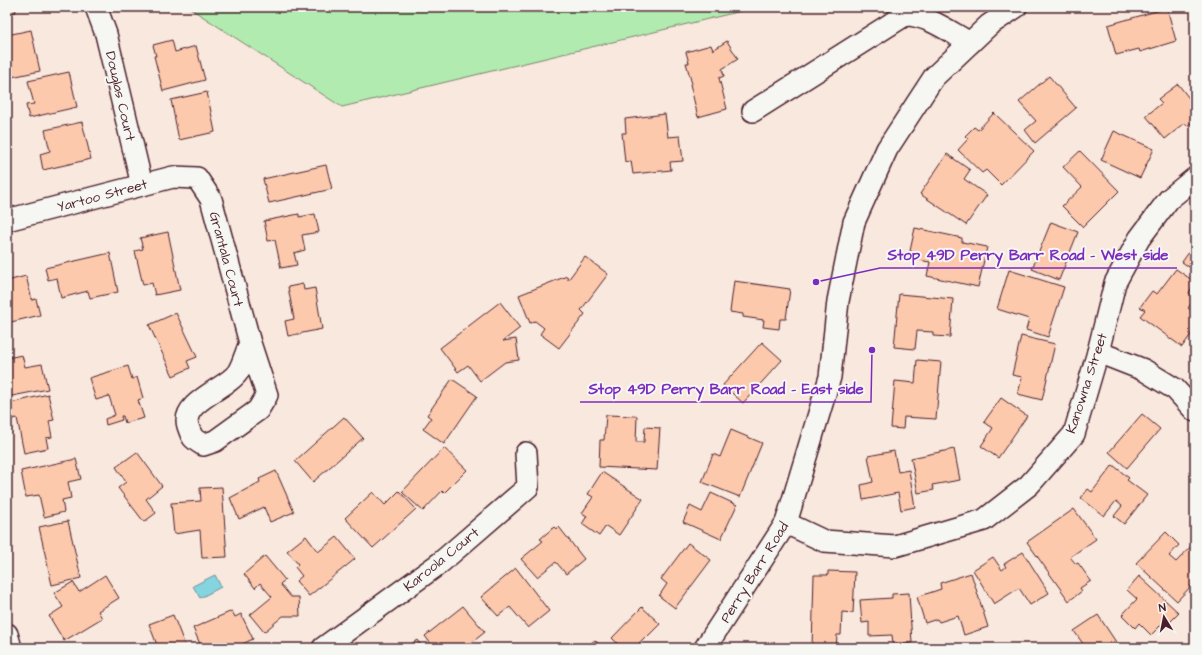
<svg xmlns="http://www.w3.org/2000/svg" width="1202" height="655" font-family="'Architects Daughter',sans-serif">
<rect width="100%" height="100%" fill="#f8e8dd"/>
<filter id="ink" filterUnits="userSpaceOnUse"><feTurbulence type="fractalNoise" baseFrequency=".025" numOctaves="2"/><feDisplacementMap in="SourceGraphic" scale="8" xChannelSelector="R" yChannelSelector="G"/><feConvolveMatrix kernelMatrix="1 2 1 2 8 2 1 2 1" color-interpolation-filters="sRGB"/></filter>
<g filter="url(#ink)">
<polygon fill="#b1ebb0" stroke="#7e856e" points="188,7 758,7 342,107"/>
<polygon fill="#84d5df" stroke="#6d8c97" points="215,575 221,587 200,598 193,586"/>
<g fill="#fdc9ad" stroke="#4a1f2b">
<polygon points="7,7 15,7 16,12 7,14"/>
<polygon points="1167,8 1176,41 1140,52 1139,49 1116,55 1108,25"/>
<polygon points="31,30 40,71 7,78 7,35"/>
<polygon points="172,40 175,52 196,46 205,80 163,91 154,56 156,56 153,45"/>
<polygon points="727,41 738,59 722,69 724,76 719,78 727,109 698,117 690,84 692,84 686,63 689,63 686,52 711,45 713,50"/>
<polygon points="69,72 77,107 29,118 26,105 34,104 28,81"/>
<polygon points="1049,76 1076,108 1035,143 1025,130 1036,121 1019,102"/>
<polygon points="1178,84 1195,106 1195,120 1187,126 1185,123 1165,139 1146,116 1162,103 1158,99"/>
<polygon points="207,92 215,132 179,140 171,100"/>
<polygon points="994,113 1034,151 1001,185 986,170 982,173 958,150 968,139 965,136 974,127 978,130"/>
<polygon points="665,114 668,137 680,136 683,161 670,162 671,170 633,174 631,161 625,162 622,133 626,133 625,119"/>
<polygon points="82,122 91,159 43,170 40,154 50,151 45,130"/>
<polygon points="1114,131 1154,149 1140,178 1101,160"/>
<polygon points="1080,151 1119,191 1083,227 1062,206 1082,187 1063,167"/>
<polygon points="947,154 970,170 964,179 987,195 966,225 920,194"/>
<polygon points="326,165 332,189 269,203 263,179"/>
<polygon points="299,214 299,217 315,214 319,232 302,235 305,250 294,253 297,265 281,268 275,240 268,241 264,221"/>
<polygon points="1051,222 1078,232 1059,280 1032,269"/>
<polygon points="915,228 962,238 962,242 987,247 978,287 927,276 930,262 912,259 913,252 910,251"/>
<polygon points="168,232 180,290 155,295 152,283 143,285 135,251 143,249 140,238"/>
<polygon points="1195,244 1195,271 1182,262"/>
<polygon points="110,253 118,292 90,298 88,291 61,298 57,278 48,280 45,268"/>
<polygon points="585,257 608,274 581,310 585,314 559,348 540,334 544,328 535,321 530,323 519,295 567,276 568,280"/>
<polygon points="1176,269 1195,282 1189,293 1195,298 1188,308 1195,313 1195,329 1182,347 1140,316 1145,310 1140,307 1152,291 1157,294"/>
<polygon points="1009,270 1064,287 1048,337 1026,330 1029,319 997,309"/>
<polygon points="26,276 32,300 36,299 40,315 7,323 7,281"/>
<polygon points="734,281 790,289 786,319 780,319 779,329 763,327 764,320 743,317 743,314 730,312"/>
<polygon points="303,284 304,290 315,288 322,329 288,336 285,321 294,319 288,287"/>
<polygon points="899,294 953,299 950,337 933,336 933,332 917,331 915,349 894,347"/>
<polygon points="500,302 520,328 503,341 516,339 519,360 505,362 480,381 468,365 458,372 440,348"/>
<polygon points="176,313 197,357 187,361 190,368 173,376 149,325"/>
<polygon points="1021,336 1055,344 1042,400 1018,394 1022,377 1012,375"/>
<polygon points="762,342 782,360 743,403 723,385"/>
<polygon points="22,355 25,367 42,364 48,389 7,397 7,358"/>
<polygon points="917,360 941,362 936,419 904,417 903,429 891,428 895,381 915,383"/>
<polygon points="128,366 132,379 137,377 143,398 138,400 144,418 125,423 123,416 121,416 122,420 106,425 105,419 115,415 109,396 96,400 89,378"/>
<polygon points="452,379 477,396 444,444 423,429 431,418 427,415"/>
<polygon points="48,394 54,420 49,421 52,437 46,438 48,448 24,453 17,418 8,420 7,404"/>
<polygon points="1001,398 1027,416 998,458 981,446 993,428 984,422"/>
<polygon points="1142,414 1160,429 1127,468 1109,452"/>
<polygon points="606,415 637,416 636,442 644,442 645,427 660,428 657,470 599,467 600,440 604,440"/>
<polygon points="344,417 363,438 313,482 295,461"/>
<polygon points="731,430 762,443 740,497 702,482 713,454 720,457"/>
<polygon points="444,448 467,470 444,493 442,491 423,511 402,492"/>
<polygon points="954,449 960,480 932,485 934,490 918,493 911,458"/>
<polygon points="894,451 898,472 909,470 915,507 901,510 898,493 863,500 861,485 873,482 868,456"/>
<polygon points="137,452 162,486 146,499 156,513 144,522 118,488 126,482 116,467"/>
<polygon points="76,459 81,479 68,482 71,498 62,500 64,512 44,517 39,495 26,497 21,471"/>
<polygon points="1113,465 1129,478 1127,480 1147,495 1124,524 1114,516 1122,506 1116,501 1104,516 1081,498 1088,489 1092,492"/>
<polygon points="276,471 294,512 270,522 264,507 239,519 230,498 260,482 259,479"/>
<polygon points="602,472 643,499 619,535 606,526 599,536 582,524 587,516 582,513 593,497 588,494"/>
<polygon points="222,487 227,557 202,558 200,530 174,534 171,503 201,501 200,488"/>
<polygon points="399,491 416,509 373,548 345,518 373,492 385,505"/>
<polygon points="711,493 737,505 721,539 683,522 690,506 702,512"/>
<polygon points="1074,509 1096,539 1070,557 1076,564 1078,563 1091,581 1080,588 1082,591 1069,601 1027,542"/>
<polygon points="68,521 81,578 52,585 39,527"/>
<polygon points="554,527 556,529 559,527 584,559 566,574 556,562 537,577 521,559 543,541 540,539"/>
<polygon points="1166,532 1179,545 1169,556 1176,562 1195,542 1195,579 1192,582 1194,583 1177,601 1136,563"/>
<polygon points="306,536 318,552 337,537 355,559 309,596 296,581 302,576 295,567 298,564 287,551"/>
<polygon points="688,543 711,560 675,608 659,596 667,584 661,579"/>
<polygon points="1023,552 1049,593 1030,605 1019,588 994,604 973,570 993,557 1002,570 1006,567 1004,564"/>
<polygon points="265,556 285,580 280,584 291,597 299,597 300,616 283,616 264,632 250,615 272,597 260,583 255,588 244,574"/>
<polygon points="516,568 549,611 528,628 510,607 498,616 481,597"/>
<polygon points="828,571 855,572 853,613 842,612 841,635 837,635 836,648 812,648 814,575 828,575"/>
<polygon points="971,573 988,627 964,635 958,616 939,622 937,619 925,623 917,597 941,589 940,583"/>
<polygon points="105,575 119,598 98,611 102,618 64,641 49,616 63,607 54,593 73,582 79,592"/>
<polygon points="1139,576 1179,613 1166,626 1163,623 1151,635 1139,623 1135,628 1122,615 1137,599 1127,590"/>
<polygon points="909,593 912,643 893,644 892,635 869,636 869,622 862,623 860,600 892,598 892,594"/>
<polygon points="463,606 485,632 465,648 434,648 425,636"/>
<polygon points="642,607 660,624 646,638 645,637 634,648 622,648 612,638"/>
<polygon points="232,611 235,617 241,614 253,639 234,648 193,648 200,644 193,628"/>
<polygon points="173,615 186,648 149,648 157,645 149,624"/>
<polygon points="1098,615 1120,648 1086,648 1074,631"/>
<polygon points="417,640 423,648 406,648"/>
<polygon points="595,640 602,648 585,648"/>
</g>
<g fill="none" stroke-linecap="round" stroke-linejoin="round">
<g stroke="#4a1f2b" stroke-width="24">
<g id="minor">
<polyline points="96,7 106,34 142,185"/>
<path d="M 753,111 L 905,15 C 928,15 950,32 970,43"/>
<path d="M 7,220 L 173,177 L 197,178 L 211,199 L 250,343 L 267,395 L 258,410 L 215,441 L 203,445 C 192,438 192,438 188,426 C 180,402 228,388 238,372 C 243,364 246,352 250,343"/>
<polyline points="1098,352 1144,370 1175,389 1195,411"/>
<polyline points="786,523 824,541 895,546 984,520 1029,485 1074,434 1098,352 1115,283 1139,239 1169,199 1195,178"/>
<polyline points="7,634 11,648"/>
<polyline points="323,648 440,563 528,487 526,453"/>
<polyline points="705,648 786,523 830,377 838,301 854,222 887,149 934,77 989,25 1016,7"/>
</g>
</g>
<use href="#minor" stroke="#f6f6f2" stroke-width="21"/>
</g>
</g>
<g text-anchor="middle" stroke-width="4" stroke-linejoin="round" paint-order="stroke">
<g font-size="14" fill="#4a1f2b" stroke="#f6f6f2">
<text transform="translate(121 96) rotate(77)" y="5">Douglas Court</text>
<text transform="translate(102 195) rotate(-15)" y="5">Yartoo Street</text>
<text transform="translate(227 259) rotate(75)" y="5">Grantala Court</text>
<text transform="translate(1086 383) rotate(-72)" y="5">Kanowna Street</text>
<text transform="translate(441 559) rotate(-39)" y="5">Karoola Court</text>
<text transform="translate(754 572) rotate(-58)" y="5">Perry Barr Road</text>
</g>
</g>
<path fill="none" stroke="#7b2cbf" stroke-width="1.5" d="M816 282L880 268H1177M872 350L871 402H580"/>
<g fill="#7b2cbf" stroke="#f6f6f2" stroke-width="1.5">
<circle cx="816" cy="282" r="4"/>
<circle cx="872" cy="350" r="4"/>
</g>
<g font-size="15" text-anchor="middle" font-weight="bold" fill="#7b2cbf" stroke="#f6f6f2" stroke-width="4" stroke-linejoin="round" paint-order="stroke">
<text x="1028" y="260">Stop 49D Perry Barr Road - West side</text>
<text x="726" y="394">Stop 49D Perry Barr Road - East side</text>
</g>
<rect width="1202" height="655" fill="none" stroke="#f6f6f2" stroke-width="24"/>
<rect x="12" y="12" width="1178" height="631" fill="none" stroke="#4a1f2b" stroke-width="1.5" filter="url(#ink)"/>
<g transform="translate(1164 617) rotate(350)" stroke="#f6f6f2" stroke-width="3" paint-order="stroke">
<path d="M0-3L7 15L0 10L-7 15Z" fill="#4a1f2b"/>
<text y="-6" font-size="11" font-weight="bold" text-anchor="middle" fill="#4a1f2b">N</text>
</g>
</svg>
